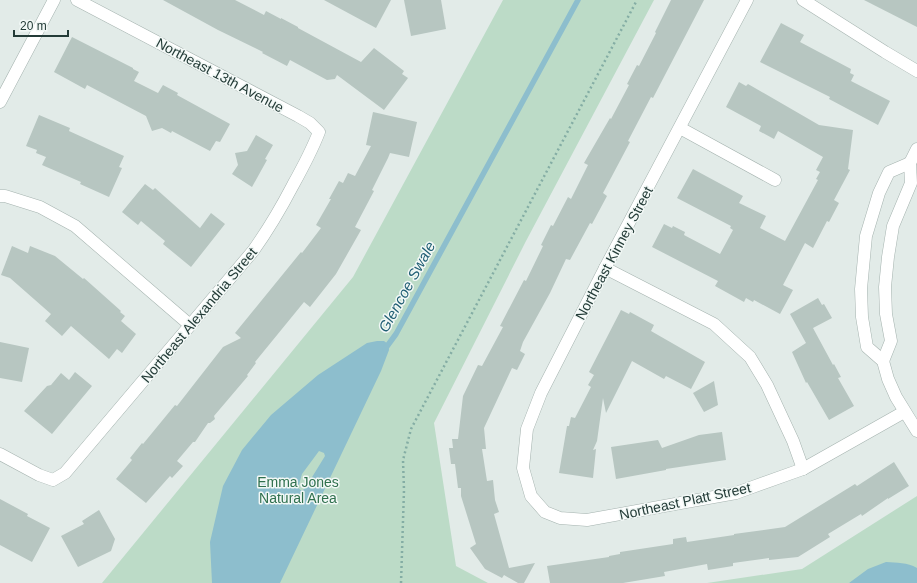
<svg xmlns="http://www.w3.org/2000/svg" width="917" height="583" font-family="Helvetica,sans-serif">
<rect width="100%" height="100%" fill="#e2ebe8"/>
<g fill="#bcdbc7">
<polygon points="503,0 654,0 526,241 434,423 456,566 488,583 102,583 353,277"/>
<polygon points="917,496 917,583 707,583 802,569"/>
</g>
<g fill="#8dbecd" fill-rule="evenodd">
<path d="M 377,341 L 384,341 L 388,344 L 389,350 L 381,371 L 280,583 L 212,583 L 210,542 L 223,486 L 242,450 L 271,415 L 318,375 L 367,343 ZM 319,451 L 324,453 L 325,456 L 306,487 L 302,491 L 298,488 L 302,474 Z"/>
<path d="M 886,562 C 897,563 907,562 917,568 L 917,583 L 849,583 L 868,569 Z"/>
</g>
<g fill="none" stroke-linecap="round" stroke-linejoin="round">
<polyline stroke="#8dbecd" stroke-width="5.5" points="385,349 396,334 578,0"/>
</g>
<g fill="#b7c6c1">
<polygon points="163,0 235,0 264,15 266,11 281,19 281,18 298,27 298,28 361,62 374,48 404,71 402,74 408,78 384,110 337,75 335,79 327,80 290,60 287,66 262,53 263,52 218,30"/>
<polygon points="324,0 391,0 376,28"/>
<polygon points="404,0 441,0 446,29 411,36"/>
<polygon points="671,0 704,0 653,98 651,97 628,141 630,142 603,193 607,196 592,224 590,223 570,260 566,259 550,293 523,342 520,351 525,354 517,370 512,368 484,428 486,449 482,449 487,481 493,480 495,500 499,512 494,514 509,568 535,563 524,583 518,583 504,575 502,578 485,569 470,548 476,544 461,496 461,488 458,488 455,464 451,464 449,448 453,448 452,439 458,439 463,396 478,365 482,366 503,327 500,326 524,280 526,281 543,246 541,245 551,225 553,226 568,197 571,199 588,165 584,163 610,118 611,119 629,85 627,84 637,65 639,66 656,33 655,32"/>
<polygon points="864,0 917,0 917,27"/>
<polygon points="781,23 804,35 800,42 851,69 850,73 854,75 851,81 890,101 878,125 829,99 830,97 760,62"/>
<polygon points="72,37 133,68 133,69 139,72 134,81 158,93 163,85 178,93 177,95 230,124 220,142 216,141 210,151 172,131 171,133 162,128 152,131 146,116 87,85 85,89 54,72"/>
<polygon points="739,82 746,86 748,84 819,125 853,130 848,169 850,170 834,200 839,203 829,222 827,221 813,248 805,243 783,285 793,290 780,314 754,300 753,302 746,298 744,302 715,286 718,281 652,247 664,224 672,228 673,226 685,232 684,235 720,254 733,230 730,228 731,226 677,198 693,169 743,196 739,203 766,216 760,228 785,241 818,180 816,179 820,172 816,170 823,157 778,131 774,139 759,131 761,126 726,107"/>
<polygon points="373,112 417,122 409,157 390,153 388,158 372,190 374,191 355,227 361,230 336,274 310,307 304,302 255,362 256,363 247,375 248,376 214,416 215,419 210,423 208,423 195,442 193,442 177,461 183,466 172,478 170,476 146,503 116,479 132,460 130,458 142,443 143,444 175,405 177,406 223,347 241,338 235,333 301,252 302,253 321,228 316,225 331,199 329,199 339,181 343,183 348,173 355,176 371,146 366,145"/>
<polygon points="39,115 70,128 69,131 124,156 119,167 122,168 109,197 80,184 81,182 42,165 46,157 36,153 37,150 26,146"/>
<polygon points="256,135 273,145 265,159 267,160 252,187 232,174 238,165 235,153 247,151"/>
<polygon points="145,184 153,190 155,188 200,228 211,213 225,224 191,267 163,244 165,241 141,221 138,225 122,212"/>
<polygon points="12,246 28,253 30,246 55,256 83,279 84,278 121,311 120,312 125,316 121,321 136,334 122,353 117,349 109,359 71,326 62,336 45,321 51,314 10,278 1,275"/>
<polygon points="818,298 822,305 824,304 832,318 813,328 833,365 834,364 841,377 838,378 854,406 829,420 807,382 806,383 792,352 806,343 790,314"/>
<polygon points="621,310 629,314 630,312 654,325 651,331 705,362 691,389 666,376 664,379 632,361 606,413 603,398 597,441 593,450 596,449 593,478 559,473 567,426 569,426 571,417 575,418 591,387 588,385 594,375 589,372"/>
<polygon points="0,342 29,348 22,382 0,378"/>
<polygon points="75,372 92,386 52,434 24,411 47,386 51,385 61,373 69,380"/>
<polygon points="714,381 718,405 704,412 693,393"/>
<polygon points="722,432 726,460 666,469 666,470 616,479 611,447 658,440 662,448 699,435"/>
<polygon points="894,462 909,486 888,499 888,498 862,516 861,514 828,534 830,537 798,557 769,560 769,558 733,563 733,566 708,570 707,564 664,572 665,576 623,583 550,583 547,566 609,557 609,556 620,554 620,552 673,544 673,539 686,537 687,542 734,535 734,534 785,527 855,484 857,486"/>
<polygon points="0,499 28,514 27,516 50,528 32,562 0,545"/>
<polygon points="99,510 115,539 111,551 78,567 61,536 84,524 82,521"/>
</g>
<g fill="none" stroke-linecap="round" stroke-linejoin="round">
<g stroke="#a5b3af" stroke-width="13">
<g id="minor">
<polyline points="747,0 605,268 541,393 527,429 523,468 531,496 545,512 560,518 587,520 736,493 803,469 904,412"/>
<polyline points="803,0 885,52 917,71"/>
<polyline points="0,102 54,0"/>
<polyline points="680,128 775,180"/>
<polyline points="910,163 889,172 879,193 866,236 861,289 862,317 867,347 883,361 888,379 896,397 917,431"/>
<polyline points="0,196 5,196 40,207 75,226 190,325"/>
<polyline points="605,268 714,324 750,357 767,385 793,441 803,469"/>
<polyline points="883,361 891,341 886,314 885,287 888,257 893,226 911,183 910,163 917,149"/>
<path d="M 0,454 L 39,475 L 53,480 L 65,473 L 253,251 C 268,230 281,208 293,185 C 303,167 312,150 319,132 L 310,123 L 298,116 L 77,0"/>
</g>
</g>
<polyline stroke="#84ada4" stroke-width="2.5" stroke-dasharray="2 3" stroke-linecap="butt" points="401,583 404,490 403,460 411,429 637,0"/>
<use href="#minor" stroke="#fff" stroke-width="12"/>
</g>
<g text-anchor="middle" stroke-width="3" stroke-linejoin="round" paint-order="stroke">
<g font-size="14" fill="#233b37" stroke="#f2f8f6">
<text transform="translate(220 75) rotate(28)" y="5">Northeast 13th Avenue</text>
<text transform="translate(614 253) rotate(-62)" y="5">Northeast Kinney Street</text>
<text transform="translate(199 315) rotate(-50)" y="5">Northeast Alexandria Street</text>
<text transform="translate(685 501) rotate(-12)" y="5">Northeast Platt Street</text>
</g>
<g font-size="14" fill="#2f704e" stroke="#f2f8f6">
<text x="298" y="487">Emma Jones<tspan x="298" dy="16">Natural Area</tspan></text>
</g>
<g font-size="15" font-style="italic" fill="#215f74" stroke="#f2f8f6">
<text transform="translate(407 287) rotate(-61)" y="5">Glencoe Swale</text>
</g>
</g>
<path d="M14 30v6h54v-6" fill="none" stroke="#233b37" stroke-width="2"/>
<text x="20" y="30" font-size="12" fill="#233b37" stroke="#f2f8f6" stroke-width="3" paint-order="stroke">20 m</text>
</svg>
